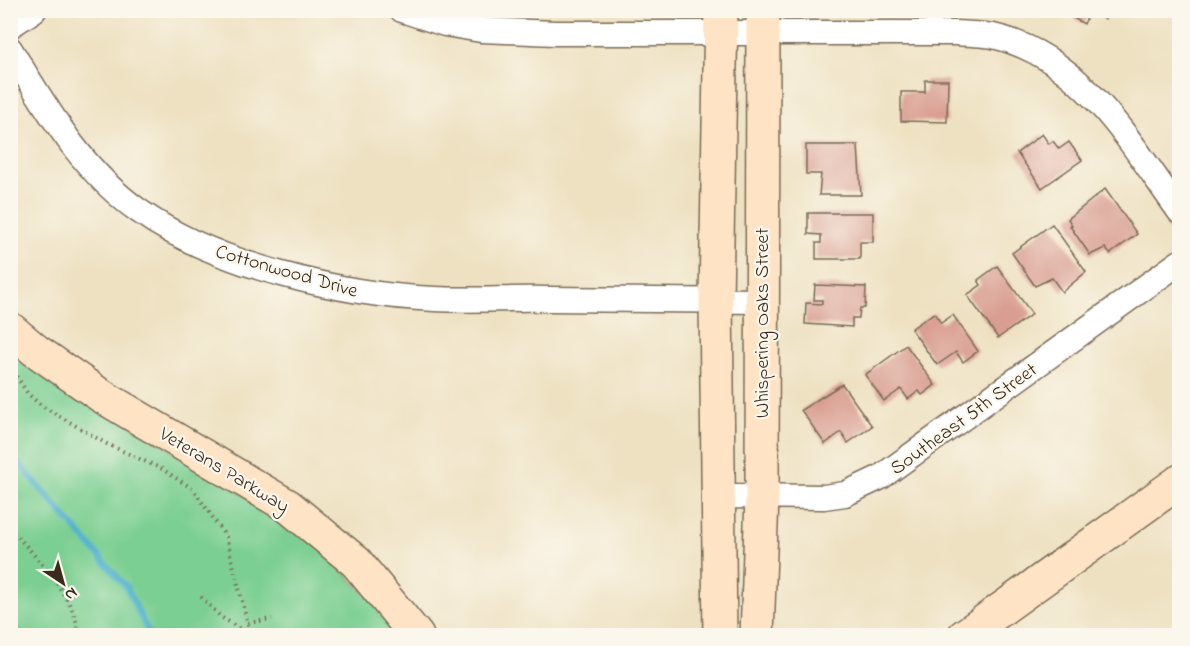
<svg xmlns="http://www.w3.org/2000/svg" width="1190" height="646" font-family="'Indie Flower',sans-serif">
<rect width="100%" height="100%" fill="#fbf7ec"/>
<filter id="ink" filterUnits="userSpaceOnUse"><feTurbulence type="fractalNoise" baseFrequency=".0167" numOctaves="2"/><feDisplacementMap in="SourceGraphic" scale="12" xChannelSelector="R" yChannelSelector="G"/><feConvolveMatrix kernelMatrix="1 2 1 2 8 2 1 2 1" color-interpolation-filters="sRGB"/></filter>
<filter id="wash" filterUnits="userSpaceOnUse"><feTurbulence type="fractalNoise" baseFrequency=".008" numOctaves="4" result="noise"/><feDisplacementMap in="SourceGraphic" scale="24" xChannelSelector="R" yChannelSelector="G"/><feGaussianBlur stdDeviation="1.35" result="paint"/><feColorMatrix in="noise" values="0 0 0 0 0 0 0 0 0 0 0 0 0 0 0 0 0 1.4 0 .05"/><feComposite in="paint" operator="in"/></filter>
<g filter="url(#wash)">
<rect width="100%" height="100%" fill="#eee1c1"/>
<polygon fill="#7bcf92" stroke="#5b7c58" stroke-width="1.5" points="10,350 309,535 404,635 23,635 10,618"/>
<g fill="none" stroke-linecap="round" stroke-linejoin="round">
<polyline stroke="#4db1cc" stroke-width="6" points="10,453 127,588 150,636"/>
</g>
<g id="blocks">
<g fill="#d99e91">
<polygon points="1059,10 1109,10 1105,19 1090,11 1084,24"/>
<polygon points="925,80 948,80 947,122 901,121 901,92 925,92"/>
<polygon points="1042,134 1049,144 1053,141 1059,149 1069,142 1082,160 1042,188 1017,153"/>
<polygon points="806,145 858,145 861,195 819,195 821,174 806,174"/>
<polygon points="1105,189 1137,234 1110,254 1105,248 1090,255 1070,226 1072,225 1068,219"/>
<polygon points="808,213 873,213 873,242 860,242 860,259 816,259 816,243 821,243 821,235 808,234"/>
<polygon points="1052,224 1086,272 1062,292 1052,278 1035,286 1012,253"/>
<polygon points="997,266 1032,314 998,338 967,295 981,285 978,280"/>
<polygon points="815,285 866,287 865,308 860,308 859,318 852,318 852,327 805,324 806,303 822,304 822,300 814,300"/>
<polygon points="934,313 941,323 953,315 978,351 963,362 956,352 937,365 911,329"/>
<polygon points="906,345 935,385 922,395 919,391 908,399 901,389 884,401 865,375"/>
<polygon points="842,384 872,426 848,443 841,432 825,444 801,410"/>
</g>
</g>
</g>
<g filter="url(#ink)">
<use href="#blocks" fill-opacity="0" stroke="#7a6a57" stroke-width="1.5"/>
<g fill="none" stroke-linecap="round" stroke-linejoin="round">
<g stroke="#7a6a57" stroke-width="27">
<g id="street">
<path d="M 402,10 L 445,24 L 481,30 L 555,33 L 956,33 C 968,34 981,34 993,36 C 1082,56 1130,143 1180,212"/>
<polyline points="10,26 34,10"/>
<path d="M 10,49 C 47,109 81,170 139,211 C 214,265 343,295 435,299 C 472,301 510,298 548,299 C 619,299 690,300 761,301"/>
<polyline points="719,496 824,497 845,494 881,477 1180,262"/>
</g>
</g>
<g stroke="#7a6a57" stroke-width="36">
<g id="secondary">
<polyline points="10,329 35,350 100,395 288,506 356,562 417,636"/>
<polyline points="720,636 716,300 721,10"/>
<polyline points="757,636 762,497 763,10"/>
<polyline points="964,636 1180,481"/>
</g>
</g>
<g stroke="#7a6a57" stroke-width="4" stroke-dasharray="1.5 4.5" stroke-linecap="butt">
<polyline points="10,366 28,394 42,406 107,444 162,469 193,489 226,537 251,636"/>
<path d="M 10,528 C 34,555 77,599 79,636"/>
<polyline points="201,597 221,617 250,635"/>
<polyline points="248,623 272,619"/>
</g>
<use href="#street" stroke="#fff" stroke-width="24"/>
<use href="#secondary" stroke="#fee4c5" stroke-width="33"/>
</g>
</g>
<g text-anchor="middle" stroke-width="4.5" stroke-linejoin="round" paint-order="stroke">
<g font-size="20" fill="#3b2a1e" stroke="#fbf7ec">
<text transform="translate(287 270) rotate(16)" y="7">Cottonwood Drive</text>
<text transform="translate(761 323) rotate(-90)" y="7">Whispering Oaks Street</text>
<text transform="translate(963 418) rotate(-36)" y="7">Southeast 5th Street</text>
<text transform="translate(225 469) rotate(31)" y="7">Veterans Parkway</text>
</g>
</g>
<rect width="1190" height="646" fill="none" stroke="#fbf7ec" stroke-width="36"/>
<g transform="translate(63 583) rotate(144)" stroke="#fbf7ec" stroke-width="4.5" paint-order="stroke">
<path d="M0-4.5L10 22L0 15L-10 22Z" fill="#3b2a1e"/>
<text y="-9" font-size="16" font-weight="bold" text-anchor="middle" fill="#3b2a1e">N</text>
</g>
</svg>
